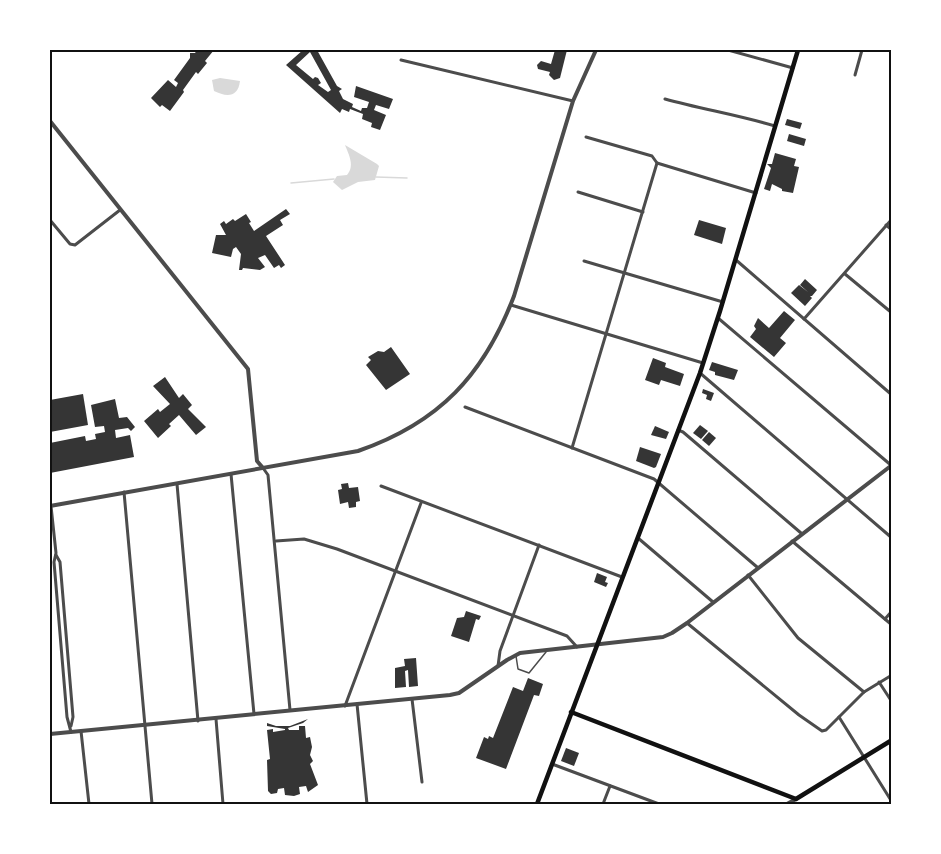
<svg xmlns="http://www.w3.org/2000/svg" width="941" height="854" font-family="Montserrat,sans-serif">
<rect width="100%" height="100%" fill="#fff"/>
<g fill="#d9d9d9">
<path d="M 220,78 L 240,81 C 238,98 226,97 214,91 L 212,80 Z"/>
<path d="M 345,145 L 377,164 L 379,166 L 375,180 L 358,182 L 342,190 L 333,182 L 337,176 L 347,175 C 355,166 349,155 345,145 Z"/>
</g>
<g fill="none" stroke-linecap="round" stroke-linejoin="round">
<g stroke="#d9d9d9" stroke-width="1.5">
<polyline points="376,177 407,178"/>
<polyline points="291,183 334,179"/>
</g>
</g>
<g fill="#353535" fill-rule="evenodd">
<polygon points="197,50 214,50 205,61 207,63 198,74 196,72 183,90 184,92 170,111 162,105 160,107 151,98 168,80 176,87 178,83 174,80 190,58 190,53 195,53"/>
<path d="M 303,50 L 317,50 L 337,86 L 342,89 L 339,91 L 343,99 L 353,104 L 352,107 L 361,111 L 362,108 L 367,108 L 369,102 L 354,97 L 356,86 L 393,99 L 389,109 L 376,105 L 374,110 L 386,115 L 380,130 L 371,127 L 372,123 L 362,119 L 363,114 L 350,109 L 349,112 L 342,109 L 340,113 L 286,65 ZM 310,52 L 331,90 L 328,92 L 318,85 L 321,83 L 318,78 L 315,77 L 313,79 L 296,65 Z"/>
<polygon points="555,50 567,50 560,78 554,80 549,75 550,72 538,69 537,65 541,61 551,64"/>
<polygon points="787,119 802,123 800,129 785,125"/>
<polygon points="789,134 806,139 804,146 787,141"/>
<polygon points="775,153 796,159 794,166 799,167 793,193 782,191 782,189 772,184 770,191 764,189 771,168 767,164 772,164"/>
<polygon points="286,209 290,214 280,220 283,225 266,236 285,265 281,268 279,265 274,268 265,255 258,258 265,267 260,270 243,268 242,270 239,270 241,254 236,247 233,249 231,257 212,253 216,235 226,235 220,224 224,221 226,224 233,219 235,221 246,214 251,222 249,223 254,231"/>
<polygon points="699,220 726,228 722,244 694,235"/>
<polygon points="805,279 817,290 812,296 810,296 812,298 805,306 791,293 799,285 808,292 800,285"/>
<polygon points="784,311 795,320 780,338 786,343 774,357 750,337 756,329 754,326 758,318 769,328"/>
<polygon points="391,347 410,374 386,390 366,365 371,360 368,357 378,351 384,352"/>
<polygon points="653,358 666,363 665,367 684,374 680,386 661,380 659,385 645,380"/>
<polygon points="712,362 738,370 734,380 715,375 715,372 709,370"/>
<polygon points="165,377 179,398 183,394 192,405 188,409 206,427 196,435 179,415 169,424 171,426 158,438 144,421 158,409 160,412 170,404 153,386"/>
<polygon points="703,389 714,393 711,401 706,399 707,395 702,393"/>
<polygon points="83,394 88,425 50,432 50,400"/>
<polygon points="115,399 119,418 127,417 135,427 131,431 128,428 115,430 116,438 130,435 134,457 50,473 50,443 85,436 86,441 96,439 95,434 105,432 104,426 95,427 91,405"/>
<polygon points="700,425 708,431 701,439 693,433"/>
<polygon points="655,426 669,432 666,439 651,435"/>
<polygon points="709,432 716,438 709,446 702,440"/>
<polygon points="640,447 661,454 656,467 654,468 636,461"/>
<polygon points="348,483 349,488 358,487 360,501 356,502 356,507 349,508 348,502 340,504 338,490 342,489 341,484"/>
<polygon points="597,573 607,577 605,582 608,583 606,587 594,582"/>
<polygon points="466,611 481,616 479,620 476,619 469,642 451,636 457,618 464,617"/>
<polygon points="416,658 418,686 409,687 408,670 405,671 406,687 395,688 395,668 405,666 404,659"/>
<polygon points="528,678 543,684 539,696 534,695 506,769 476,758 484,737 488,739 489,736 493,738 513,687 523,691"/>
<polygon points="308,719 303,723 288,728 289,730 299,730 299,726 305,726 306,738 310,737 312,747 310,755 313,761 310,764 318,785 308,792 306,786 299,787 300,794 294,796 285,795 284,788 278,789 277,793 271,794 268,791 267,760 270,759 267,730 273,729 273,732 285,730 285,729 267,726 267,723 276,726 290,726"/>
<polygon points="566,748 579,753 574,766 561,761"/>
</g>
<g fill="none" stroke-linecap="round" stroke-linejoin="round">
<polyline stroke="#4c4c4c" stroke-width="1.5" points="516,656 518,669 529,673 546,652"/>
<g stroke="#4c4c4c" stroke-width="3">
<polyline points="728,50 793,68"/>
<polyline points="401,60 573,101"/>
<polyline points="855,75 862,50"/>
<path d="M 665,99 C 701,109 738,115 775,126"/>
<polyline points="586,137 652,156 657,163 756,193"/>
<polyline points="578,192 643,212"/>
<polyline points="50,220 70,244 75,245 120,210"/>
<polyline points="886,225 892,230"/>
<polyline points="736,260 892,395"/>
<polyline points="584,261 723,302"/>
<polyline points="845,274 892,313"/>
<polyline points="511,305 703,363"/>
<polyline points="718,318 892,466"/>
<polyline points="804,319 892,219"/>
<polyline points="700,373 892,538"/>
<polyline points="465,407 654,479 757,567"/>
<polyline points="678,430 683,432 801,533"/>
<polyline points="572,448 657,163"/>
<polyline points="263,468 268,475 290,710"/>
<polyline points="231,474 254,714"/>
<polyline points="177,484 198,721"/>
<polyline points="381,486 622,577"/>
<polyline points="124,492 152,804"/>
<polyline points="51,506 56,553 54,562 67,717 71,732"/>
<polyline points="638,538 713,602"/>
<polyline points="276,541 304,539 337,549 567,636 577,647"/>
<polyline points="792,541 892,625"/>
<polyline points="56,555 60,562 73,717 71,726"/>
<polyline points="748,575 798,638 864,692"/>
<polyline points="885,619 892,611"/>
<polyline points="687,623 799,715 822,731 826,730 864,692 892,675"/>
<polyline points="498,666 500,651 539,545"/>
<polyline points="879,682 892,702"/>
<polyline points="412,699 422,782"/>
<polyline points="357,704 367,804"/>
<polyline points="345,706 421,503"/>
<polyline points="839,717 892,802"/>
<polyline points="216,719 223,804"/>
<polyline points="81,731 89,804"/>
<polyline points="552,764 659,804"/>
<polyline points="603,804 610,786"/>
</g>
<g stroke="#4c4c4c" stroke-width="4">
<polyline points="50,121 248,369 257,461 263,468"/>
<path d="M 50,506 L 358,451 C 439,423 484,375 514,296 L 573,101 L 596,50"/>
<polyline points="50,734 450,695 459,693 507,660 520,653 663,637 672,633 687,623 892,465"/>
<polyline points="787,804 796,799"/>
</g>
<g stroke="#111" stroke-width="4.5">
<polyline points="571,712 796,799 892,740"/>
<polyline points="537,804 700,373 720,311 798,50"/>
</g>
</g>
<rect width="941" height="854" fill="none" stroke="#ffffff" stroke-width="102"/>
<rect x="51" y="51" width="839" height="752" fill="none" stroke="#111" stroke-width="2"/>
</svg>
